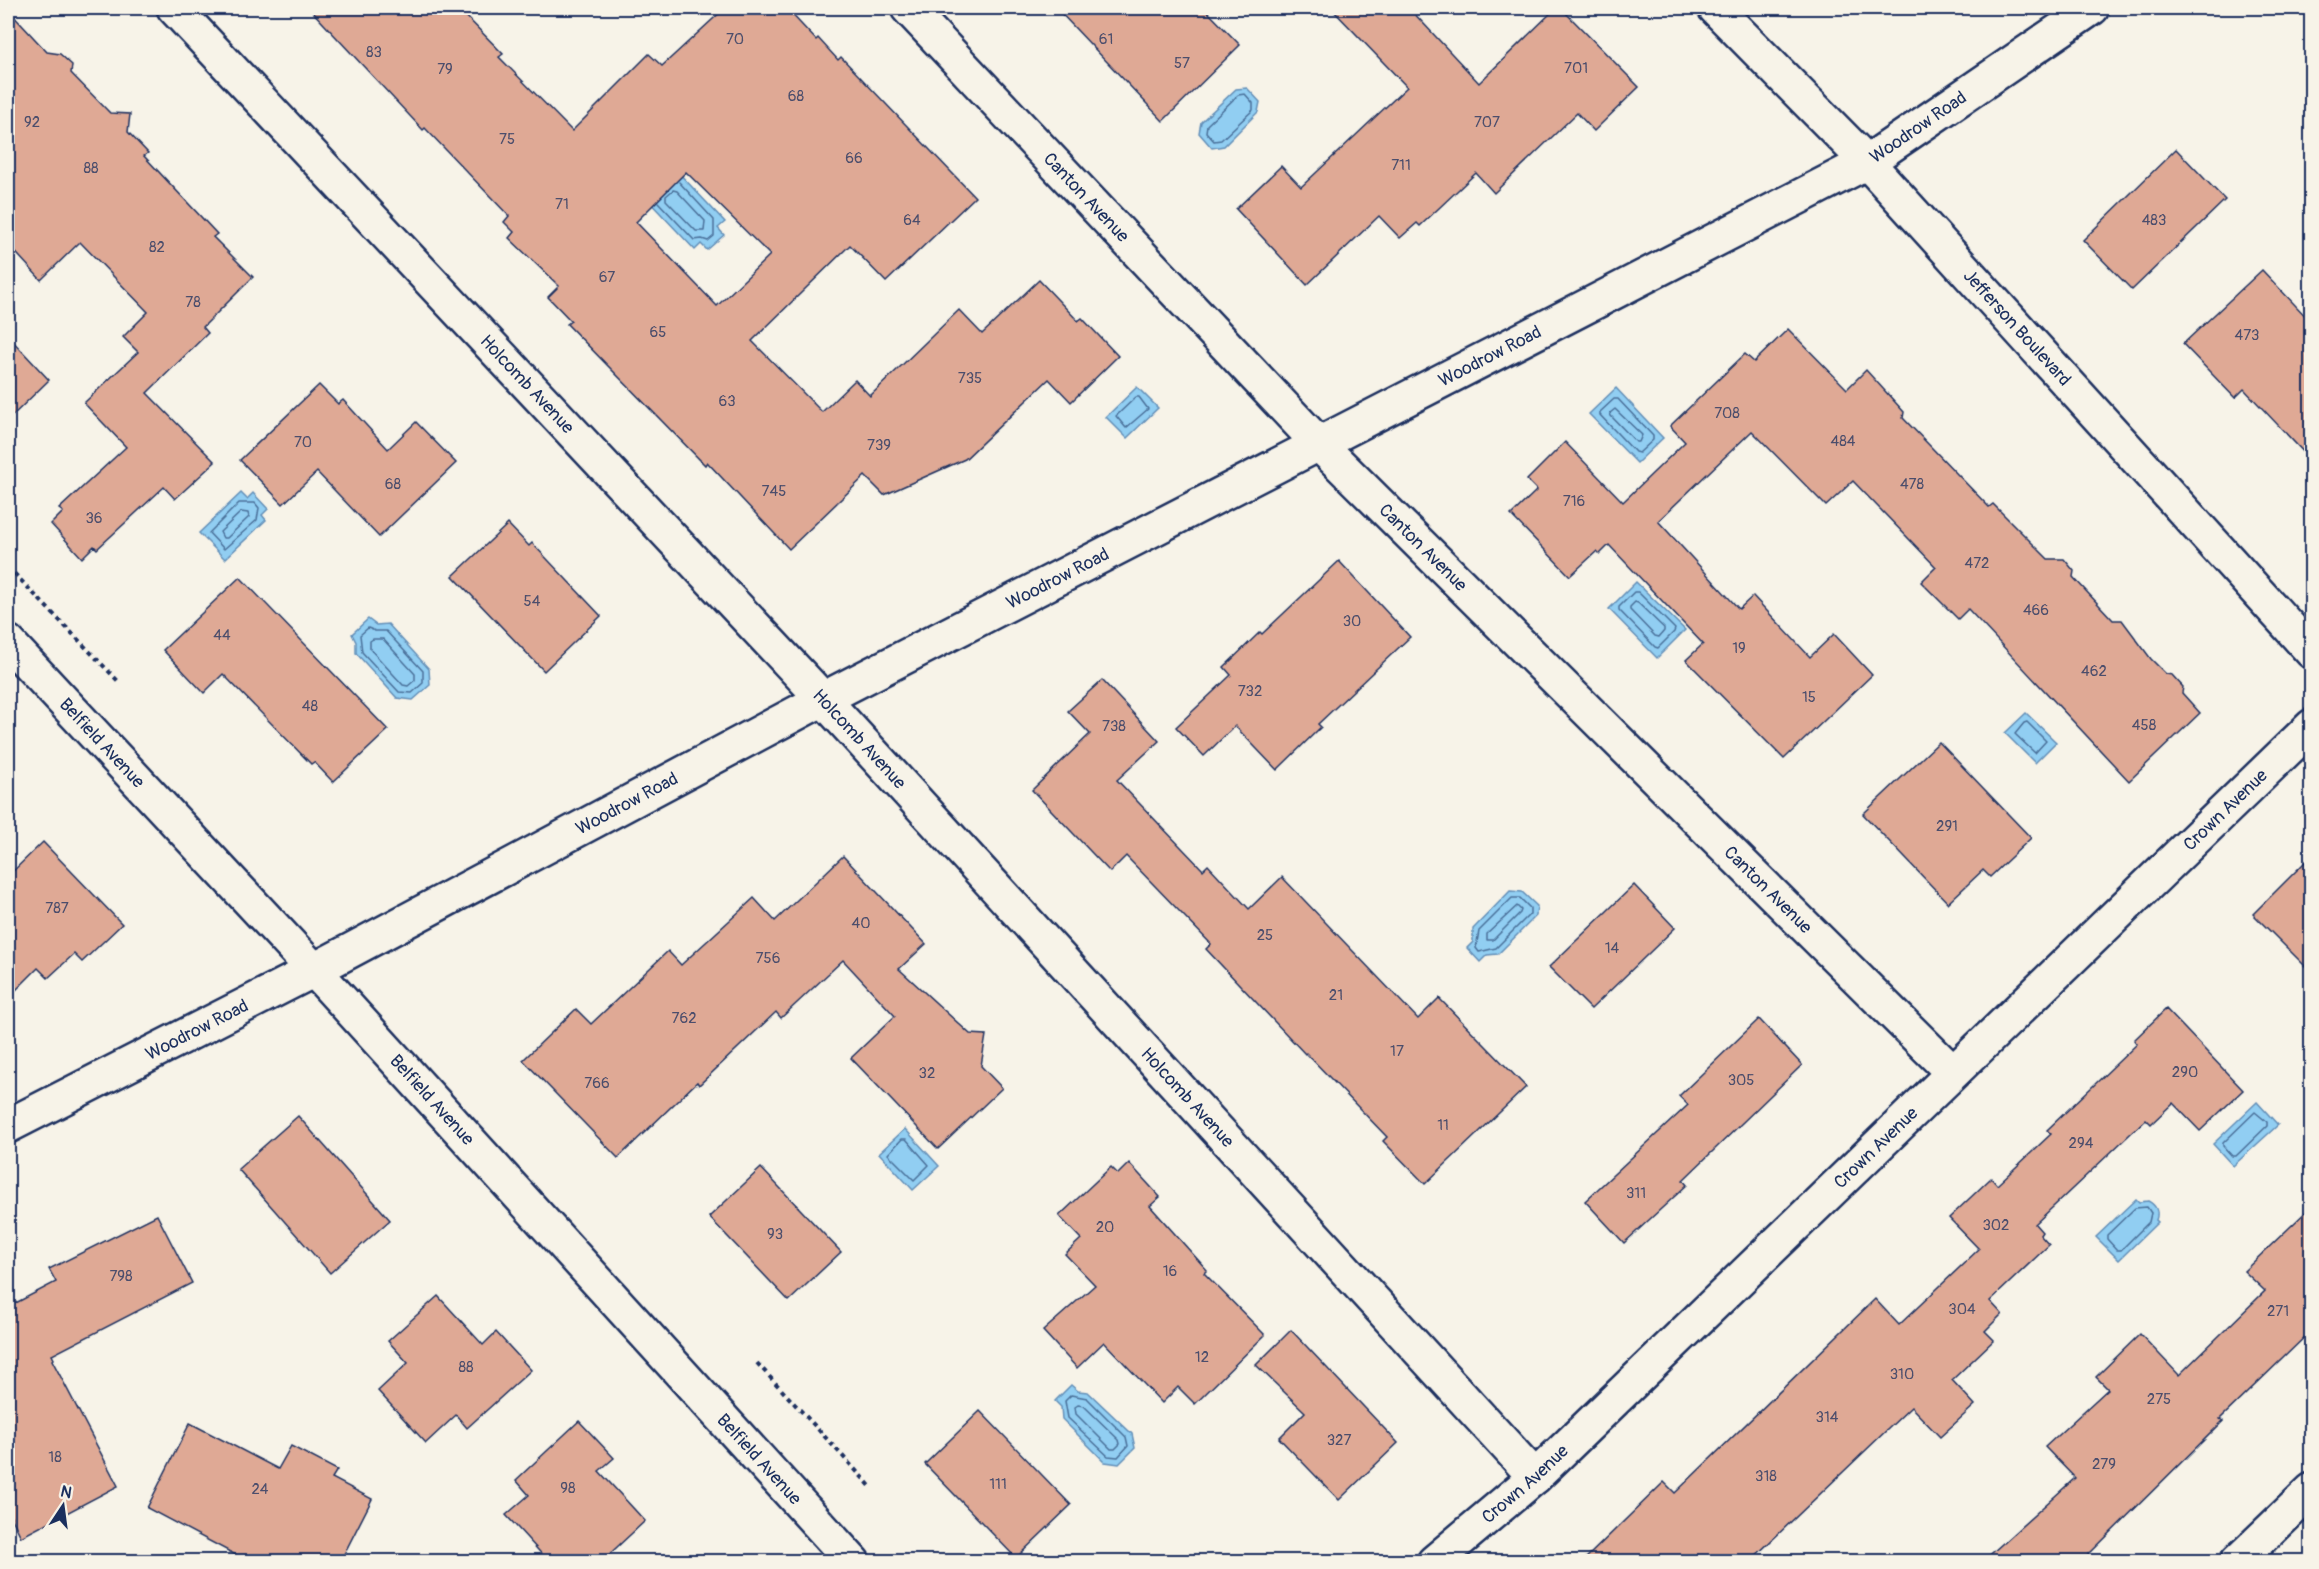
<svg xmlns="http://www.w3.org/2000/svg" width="2319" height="1569" font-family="Pangolin,sans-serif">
<rect width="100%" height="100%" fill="#f7f3e8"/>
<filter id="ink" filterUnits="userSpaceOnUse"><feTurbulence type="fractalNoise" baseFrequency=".0167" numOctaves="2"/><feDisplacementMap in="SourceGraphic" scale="12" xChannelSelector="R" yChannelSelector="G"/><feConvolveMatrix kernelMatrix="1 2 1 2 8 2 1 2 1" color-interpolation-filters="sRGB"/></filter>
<g filter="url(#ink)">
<g fill="#91cef2" stroke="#628eb7" stroke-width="1.5">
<polygon points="1247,88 1260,102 1258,112 1224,146 1212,148 1199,133 1201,122 1236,89"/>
<polygon points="676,170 725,222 718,228 724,235 707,250 701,244 695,250 645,197"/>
<polygon points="1137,387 1158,408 1127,438 1106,417"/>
<polygon points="1616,388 1663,438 1637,463 1589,414"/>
<polygon points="241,493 247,499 253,493 268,509 262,515 266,520 225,559 199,533"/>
<polygon points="1636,582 1685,630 1657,658 1609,609"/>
<polygon points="368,619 376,625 388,624 429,669 430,685 413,700 397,698 356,653 356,642 352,634"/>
<polygon points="2026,713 2056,742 2035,763 2005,733"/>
<polygon points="1510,891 1522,892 1537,906 1536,916 1498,954 1487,955 1480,962 1467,948 1473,942 1473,929"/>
<polygon points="2257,1102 2278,1125 2233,1166 2213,1144"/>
<polygon points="905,1129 939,1166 913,1190 879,1153"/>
<path d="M 2136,1199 L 2139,1202 L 2148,1201 C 2156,1205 2159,1212 2156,1220 L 2158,1222 L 2119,1260 L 2096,1237 Z"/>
<polygon points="1071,1385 1078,1391 1088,1392 1132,1434 1135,1448 1119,1464 1105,1462 1062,1419 1061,1407 1055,1401"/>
</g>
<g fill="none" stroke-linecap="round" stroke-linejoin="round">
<g stroke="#4a6f99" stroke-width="1.5">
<polygon points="1245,94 1253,103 1253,110 1221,140 1214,141 1206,132 1207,125 1238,95"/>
<polygon points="673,190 677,191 705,221 704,231 696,231 666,200 666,196"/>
<polyline points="658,202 694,240 702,239 708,241 714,236 714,220 679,182"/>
<polygon points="1136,397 1139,397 1148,409 1126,428 1116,416"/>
<polygon points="1614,399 1618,399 1653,436 1653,440 1639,453 1635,452 1600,415 1600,412"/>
<polygon points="1615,409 1642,435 1639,442 1636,442 1611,416 1610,413"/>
<polygon points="239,503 255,503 259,508 257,520 224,549 209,533"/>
<polygon points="241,512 248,513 249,517 227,538 223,538 220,532"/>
<polygon points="1634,592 1638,592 1675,629 1674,632 1658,648 1655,647 1619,610 1619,607"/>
<polygon points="1635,602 1638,603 1664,628 1664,631 1659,637 1655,636 1630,610 1630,607"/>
<polygon points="368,628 375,631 386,631 423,671 423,683 412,693 399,692 362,652 360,635"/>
<polygon points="373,639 383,639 415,674 415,680 408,686 403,685 370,649 370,641"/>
<polygon points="2027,722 2046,741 2035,753 2015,734 2024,723"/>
<polygon points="1512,898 1520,898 1530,908 1530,914 1496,948 1479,952 1476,948 1479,931"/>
<polygon points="1517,906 1521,910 1520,913 1493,940 1487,940 1487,934"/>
<polygon points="2255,1112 2267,1122 2267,1126 2236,1156 2232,1156 2223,1146 2223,1143"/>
<polygon points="902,1139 906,1139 929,1165 914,1180 888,1154"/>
<polygon points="2147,1207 2151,1213 2149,1222 2121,1250 2117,1250 2107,1239 2107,1235 2135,1208"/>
<polygon points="1071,1395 1087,1398 1126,1437 1128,1446 1118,1457 1108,1456 1068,1418 1065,1401"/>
<polygon points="1078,1405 1084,1406 1119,1440 1120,1444 1115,1449 1111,1449 1076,1414 1075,1407"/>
</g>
</g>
<g fill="#dfa995" stroke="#1b2f5e" stroke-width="1.5" fill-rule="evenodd">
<path d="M 309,8 L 458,8 L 503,54 L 499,57 L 572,131 L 649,54 L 662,66 L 725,8 L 786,8 L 816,40 L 818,38 L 838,60 L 841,57 L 975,197 L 886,282 L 850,245 L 752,341 L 822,412 L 855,380 L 870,396 L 959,310 L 982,334 L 1039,280 L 1078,321 L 1082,318 L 1118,356 L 1071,402 L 1049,379 L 965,459 L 884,495 L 865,476 L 789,549 L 707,462 L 705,465 L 567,324 L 571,321 L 548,297 L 559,286 L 509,238 L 514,232 L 504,222 L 509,216 L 425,128 L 423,130 ZM 686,172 L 770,255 L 717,306 L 636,222 Z"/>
<polygon points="1056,8 1204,8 1240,45 1163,121"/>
<polygon points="1331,8 1409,8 1479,83 1556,8 1561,8 1639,87 1594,131 1577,113 1494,193 1476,173 1420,226 1417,223 1400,238 1379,216 1307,285 1236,209 1281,166 1301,187 1407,87"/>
<polygon points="8,10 47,52 60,54 72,65 71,73 110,113 130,114 128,132 148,153 144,156 217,234 213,237 253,277 203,327 208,333 147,393 215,462 175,499 164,487 97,549 94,546 82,558 51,524 63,512 59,509 126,447 84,403 138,352 123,337 148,312 80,242 41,280 8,244"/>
<polygon points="2176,149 2225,200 2132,290 2083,240"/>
<polygon points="2262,270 2312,323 2312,461 2244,389 2235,398 2183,344"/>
<polygon points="1788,329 1847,389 1866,370 1904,412 1903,418 1989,507 1993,504 2048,559 2064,559 2074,571 2073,577 2113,620 2122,620 2151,659 2166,674 2172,675 2183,687 2182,693 2200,713 2129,781 1968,609 1958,619 1921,582 1936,567 1853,481 1826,506 1752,431 1658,521 1739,609 1753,596 1810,657 1834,634 1872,675 1784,759 1686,660 1703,644 1609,545 1600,554 1597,551 1570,576 1511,515 1537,490 1527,480 1565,442 1623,502 1685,442 1670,426 1745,354 1754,362"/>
<polygon points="8,336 49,380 8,420"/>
<polygon points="319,385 338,404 343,400 388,449 416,422 456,463 379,537 317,472 283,504 240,460"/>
<polygon points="508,524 529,546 532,543 601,616 544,671 453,576"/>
<polygon points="1339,561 1410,637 1318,724 1321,727 1277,770 1235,726 1204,756 1176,727 1231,675 1224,667 1260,632 1262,634"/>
<polygon points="240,577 388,730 333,782 314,762 311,764 223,674 204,693 163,650"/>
<polygon points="1102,680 1159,741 1117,780 1203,870 1208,865 1249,909 1282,877 1418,1019 1439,998 1526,1087 1425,1184 1383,1141 1387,1137 1306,1053 1305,1054 1206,949 1211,944 1126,856 1110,872 1032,790 1090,734 1068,711"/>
<polygon points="1939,742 2031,838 1990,877 1983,870 1948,903 1863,814"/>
<polygon points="43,842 122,924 82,962 74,954 48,978 38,968 8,998 8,876"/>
<polygon points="2312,855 2312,973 2253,914"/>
<polygon points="843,856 926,944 899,969 970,1034 986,1035 981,1066 1002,1088 938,1149 851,1058 895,1016 843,960 781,1018 776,1012 699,1085 697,1082 618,1158 523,1060 576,1009 591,1024 668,951 681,965 754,898 775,921"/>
<polygon points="1634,885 1675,928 1591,1009 1549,967"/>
<polygon points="2166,1009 2243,1090 2200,1131 2173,1103 2151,1124 2146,1119 2035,1224 2042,1232 2040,1235 2049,1245 1990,1301 2002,1314 1985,1331 1994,1340 1952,1380 1975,1405 1940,1437 1911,1407 1749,1562 1582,1562 1664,1482 1675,1493 1875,1299 1899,1325 1979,1249 1949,1218 1991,1178 1997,1185 2051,1134 2047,1130 2137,1044 2134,1040"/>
<polygon points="1759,1019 1802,1065 1683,1180 1687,1185 1624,1243 1585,1201 1688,1105 1679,1096"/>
<polygon points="298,1116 390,1220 330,1273 238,1169"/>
<polygon points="1129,1163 1160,1197 1150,1206 1207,1270 1204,1273 1265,1335 1195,1404 1178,1387 1162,1403 1104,1342 1077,1368 1043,1331 1095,1285 1065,1254 1081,1239 1059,1216 1111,1167 1118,1174"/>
<polygon points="761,1168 841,1252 789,1301 709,1217"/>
<polygon points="2312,1206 2312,1330 2220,1419 2223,1421 2081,1562 1982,1562 2075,1478 2045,1447 2108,1389 2096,1377 2140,1334 2179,1375 2265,1291 2244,1271"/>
<polygon points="157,1215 192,1283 52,1355 54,1359 52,1360 118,1486 21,1537 8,1510 8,1307 56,1282 49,1269"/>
<polygon points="438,1296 483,1345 496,1332 531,1370 467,1428 456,1415 426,1443 378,1391 408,1363 388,1341"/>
<polygon points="1291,1330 1398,1443 1339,1500 1279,1438 1305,1412 1256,1365"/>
<polygon points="980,1411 1071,1505 1016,1558 925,1464"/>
<polygon points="579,1421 614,1458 599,1471 645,1521 601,1562 549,1562 506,1515 529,1495 516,1480"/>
<polygon points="190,1423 278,1469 291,1446 337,1470 332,1478 372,1499 340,1562 249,1562 147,1508"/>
</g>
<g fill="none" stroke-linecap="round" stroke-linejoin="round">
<g stroke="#1b2f5e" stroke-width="38">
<g id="street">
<path id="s1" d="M 174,8 L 823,699 L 1535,1477"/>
<path id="s2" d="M 908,8 L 1319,444 L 1952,1072"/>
<path id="s3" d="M 1715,8 L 1867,162 L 2312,652"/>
<path id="s4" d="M 8,642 L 314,970 L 853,1562"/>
<path id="s5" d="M 1434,1562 L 1535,1477 L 2312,726"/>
<polyline points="2237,1562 2312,1490"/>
</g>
</g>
<g stroke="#1b2f5e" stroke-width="38">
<g id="secondary">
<path id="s6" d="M 8,1126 L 314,970 L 823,699 L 1867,162 L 2092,8"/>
</g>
</g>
<g stroke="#1b2f5e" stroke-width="4" stroke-dasharray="4.5 4.5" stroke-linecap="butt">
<polyline points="8,567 120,683"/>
<polyline points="757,1363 872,1488"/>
</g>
<use href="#street" stroke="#f7f3e8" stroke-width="33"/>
<use href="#secondary" stroke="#f7f3e8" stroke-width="33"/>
</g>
</g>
<g text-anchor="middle" stroke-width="4.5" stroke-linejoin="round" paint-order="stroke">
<g font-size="15" fill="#4c4e6c">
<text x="735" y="44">70</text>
<text x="1106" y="44">61</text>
<text x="374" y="57">83</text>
<text x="1182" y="68">57</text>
<text x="1576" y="73">701</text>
<text x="445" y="74">79</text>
<text x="796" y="101">68</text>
<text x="32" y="127">92</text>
<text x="1487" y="127">707</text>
<text x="507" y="144">75</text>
<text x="854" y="163">66</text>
<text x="1401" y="170">711</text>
<text x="91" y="173">88</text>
<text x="562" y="209">71</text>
<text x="912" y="225">64</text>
<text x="2154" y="225">483</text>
<text x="157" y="252">82</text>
<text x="607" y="282">67</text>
<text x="193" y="307">78</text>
<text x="658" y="337">65</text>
<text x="2247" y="340">473</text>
<text x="970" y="383">735</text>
<text x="727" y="406">63</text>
<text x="1727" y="418">708</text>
<text x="1843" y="446">484</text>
<text x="303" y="447">70</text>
<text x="879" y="450">739</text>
<text x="393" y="489">68</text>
<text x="1912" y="489">478</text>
<text x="774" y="496">745</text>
<text x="1574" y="506">716</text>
<text x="94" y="523">36</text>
<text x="1977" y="568">472</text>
<text x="532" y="606">54</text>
<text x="2036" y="615">466</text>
<text x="1352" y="626">30</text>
<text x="222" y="640">44</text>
<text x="1739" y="653">19</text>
<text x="2094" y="676">462</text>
<text x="1250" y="696">732</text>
<text x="1809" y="702">15</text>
<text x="310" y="711">48</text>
<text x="2144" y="730">458</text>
<text x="1114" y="731">738</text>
<text x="1947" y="831">291</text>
<text x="57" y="913">787</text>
<text x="861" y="928">40</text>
<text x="1265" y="940">25</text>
<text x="1612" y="953">14</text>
<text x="768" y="963">756</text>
<text x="1336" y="1000">21</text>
<text x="684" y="1023">762</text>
<text x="1397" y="1056">17</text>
<text x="2185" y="1077">290</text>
<text x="927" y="1078">32</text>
<text x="1741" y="1085">305</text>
<text x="597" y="1088">766</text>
<text x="1443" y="1130">11</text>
<text x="2081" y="1148">294</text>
<text x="1636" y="1198">311</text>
<text x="1996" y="1230">302</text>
<text x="1105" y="1232">20</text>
<text x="775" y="1239">93</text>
<text x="1170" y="1276">16</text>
<text x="121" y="1281">798</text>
<text x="1962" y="1314">304</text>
<text x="2278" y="1316">271</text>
<text x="1202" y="1362">12</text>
<text x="466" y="1372">88</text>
<text x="1902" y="1379">310</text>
<text x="2159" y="1404">275</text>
<text x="1827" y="1422">314</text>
<text x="1339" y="1445">327</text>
<text x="55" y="1462">18</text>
<text x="2104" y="1469">279</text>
<text x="1766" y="1481">318</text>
<text x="998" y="1489">111</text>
<text x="568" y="1493">98</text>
<text x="260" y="1494">24</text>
</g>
<g font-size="18" fill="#1b2f5e" stroke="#f7f3e8">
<text dy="6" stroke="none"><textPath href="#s6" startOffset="2156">Woodrow Road</textPath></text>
<text dy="6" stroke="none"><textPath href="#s2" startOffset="260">Canton Avenue</textPath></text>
<text dy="6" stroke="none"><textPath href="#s3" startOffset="440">Jefferson Boulevard</textPath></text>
<text dy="6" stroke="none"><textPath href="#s6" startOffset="1670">Woodrow Road</textPath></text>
<text dy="6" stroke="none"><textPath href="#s1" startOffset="516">Holcomb Avenue</textPath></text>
<text dy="6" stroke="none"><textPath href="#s2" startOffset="746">Canton Avenue</textPath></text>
<text dy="6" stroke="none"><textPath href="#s6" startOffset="1184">Woodrow Road</textPath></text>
<text dy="6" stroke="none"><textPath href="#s1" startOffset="1002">Holcomb Avenue</textPath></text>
<text dy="6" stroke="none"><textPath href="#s4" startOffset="138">Belfield Avenue</textPath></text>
<text dy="6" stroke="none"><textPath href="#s6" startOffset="698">Woodrow Road</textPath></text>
<text dy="6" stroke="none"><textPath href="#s5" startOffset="1092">Crown Avenue</textPath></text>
<text dy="6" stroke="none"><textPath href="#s2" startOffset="1232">Canton Avenue</textPath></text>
<text dy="6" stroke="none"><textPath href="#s6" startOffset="212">Woodrow Road</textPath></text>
<text dy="6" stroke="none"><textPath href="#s1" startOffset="1488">Holcomb Avenue</textPath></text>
<text dy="6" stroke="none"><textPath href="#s4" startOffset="624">Belfield Avenue</textPath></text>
<text dy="6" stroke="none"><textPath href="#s5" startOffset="606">Crown Avenue</textPath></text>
<text dy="6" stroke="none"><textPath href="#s4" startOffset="1110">Belfield Avenue</textPath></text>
<text dy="6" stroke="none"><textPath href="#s5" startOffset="120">Crown Avenue</textPath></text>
</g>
</g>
<rect width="2319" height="1569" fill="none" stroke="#f7f3e8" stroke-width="30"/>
<rect x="15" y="15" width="2289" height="1539" fill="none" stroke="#1b2f5e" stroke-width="2" filter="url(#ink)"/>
<g transform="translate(63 1506) rotate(13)" stroke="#f7f3e8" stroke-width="4.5" paint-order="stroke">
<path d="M0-4.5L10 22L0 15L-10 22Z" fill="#1b2f5e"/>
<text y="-9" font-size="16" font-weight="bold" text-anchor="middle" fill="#1b2f5e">N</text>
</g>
</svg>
